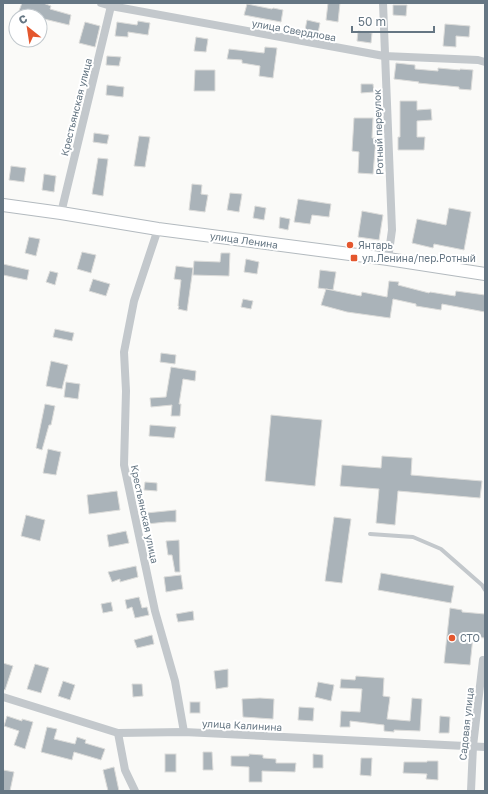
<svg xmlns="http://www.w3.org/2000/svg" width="488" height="794" font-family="'Golos Text',sans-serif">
<rect width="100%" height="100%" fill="#fafaf8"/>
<g fill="#aab3b9" stroke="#dcdcda">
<polygon points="22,3 43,3 51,6 50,9 71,15 69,25 40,18 40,16 17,16"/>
<polygon points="328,3 340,3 338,22 326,20"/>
<polygon points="247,4 272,9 273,8 283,10 281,22 244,15"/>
<polygon points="393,5 407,5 406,16 393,15"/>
<polygon points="307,20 320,23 318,33 305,30"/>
<polygon points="138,21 150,23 148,35 128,32 128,37 115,36 117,22 137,25"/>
<polygon points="85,22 100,26 95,47 79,43"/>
<polygon points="445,24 470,26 469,37 456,36 456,47 443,46"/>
<polygon points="358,31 372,33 371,43 357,41"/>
<polygon points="196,37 208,39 206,52 194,51"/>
<polygon points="265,47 277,48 273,78 259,76 260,66 242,63 242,60 227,59 229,49 264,53"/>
<polygon points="107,56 121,57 119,66 106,65"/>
<polygon points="396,63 415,65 415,69 438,71 438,68 460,70 460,69 473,70 471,90 459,89 459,87 418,83 419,82 394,79"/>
<polygon points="195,70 215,70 215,91 194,91"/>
<polygon points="361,84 373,84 374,92 361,93"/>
<polygon points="107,85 124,87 123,97 106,95"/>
<polygon points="400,101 417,101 417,110 431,109 432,120 417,121 417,137 425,137 424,150 398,150 398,137 400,137"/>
<polygon points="354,118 373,118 372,138 376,138 373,174 358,173 359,152 352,151"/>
<polygon points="94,133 109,135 107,144 93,142"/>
<polygon points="139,136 150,137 145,167 134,166"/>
<polygon points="98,158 108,159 103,196 92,194"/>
<polygon points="11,166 26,168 24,182 9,180"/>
<polygon points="44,174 56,176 54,192 42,190"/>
<polygon points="192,184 202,185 201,194 208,195 205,212 189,210"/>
<polygon points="230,193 242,194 239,212 227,210"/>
<polygon points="298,199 331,204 329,217 312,215 310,224 294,222"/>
<polygon points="255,206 266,208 264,220 253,218"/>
<polygon points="449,208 471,212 464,250 434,244 433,248 412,243 417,219 446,225"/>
<polygon points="362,211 383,215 379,240 358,237"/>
<polygon points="280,217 290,219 288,230 279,228"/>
<polygon points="29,237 40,239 36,256 25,253"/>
<polygon points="82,252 96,255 91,273 77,269"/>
<polygon points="221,253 230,253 229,276 193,275 194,261 220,262"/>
<polygon points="246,259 259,262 257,274 244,272"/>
<polygon points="3,264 29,270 27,280 3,275"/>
<polygon points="176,266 193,268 187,311 178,309 179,306 178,306 181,280 174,279"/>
<polygon points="320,270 336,272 333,290 318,288"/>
<polygon points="50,271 58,273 55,285 46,282"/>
<polygon points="93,279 110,284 106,296 89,291"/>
<polygon points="389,281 399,282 398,285 429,293 430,292 455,296 456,291 485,295 485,312 442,304 441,310 416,306 416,304 393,299 390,318 347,312 321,305 326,289 361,296 362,292 387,297"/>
<polygon points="243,299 253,301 251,309 241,307"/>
<polygon points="55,329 74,333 72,341 53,337"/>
<polygon points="161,353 176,355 175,364 160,362"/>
<polygon points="51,361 68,365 62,389 46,386"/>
<polygon points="171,367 196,371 195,381 183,379 179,404 181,404 180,416 171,416 172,405 151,407 150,398 166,397"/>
<polygon points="66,382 80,384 78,399 64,397"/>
<polygon points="45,404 55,406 51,425 49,425 42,450 36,448"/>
<polygon points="271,415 322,420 315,486 265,481"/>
<polygon points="150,425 176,427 174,438 149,436"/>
<polygon points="48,449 61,452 56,475 43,473"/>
<polygon points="382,456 412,458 411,475 482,481 480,498 398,491 395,525 376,523 379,489 340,486 342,465 381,468"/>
<polygon points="145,482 157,483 157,491 144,490"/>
<polygon points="117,491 120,510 89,514 87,495"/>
<polygon points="176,510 176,522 166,522 147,524 146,513"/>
<polygon points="26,515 45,520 40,541 21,536"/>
<polygon points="334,517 351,519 342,583 325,581"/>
<polygon points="126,531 129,543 109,547 107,535"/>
<polygon points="179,540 180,572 175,572 172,555 168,555 166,541"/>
<polygon points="136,566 138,577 120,582 120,579 112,582 108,572"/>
<polygon points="381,573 454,586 451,603 378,590"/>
<polygon points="181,575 183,589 166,592 164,577"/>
<polygon points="139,597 142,608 147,607 149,615 135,618 132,607 127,609 125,600"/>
<polygon points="111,602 113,611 103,613 101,604"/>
<polygon points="450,608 462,610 462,612 485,614 485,638 473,637 470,665 444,663"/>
<polygon points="193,611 194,620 178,622 176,614"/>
<polygon points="152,635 154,644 137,648 134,640"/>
<polygon points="3,663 13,666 5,690 3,689"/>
<polygon points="35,664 49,668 41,693 27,689"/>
<polygon points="228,669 228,687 216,689 214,671"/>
<polygon points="356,676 384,678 383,696 390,697 387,719 410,721 412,698 422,699 420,731 394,730 394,732 384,731 384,725 350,721 350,727 340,727 341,711 360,712 362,689 340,688 341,679 355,680"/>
<polygon points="63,681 75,685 70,700 58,696"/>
<polygon points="318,682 334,685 331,701 315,697"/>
<polygon points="132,684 142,684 143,696 133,697"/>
<polygon points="260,698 274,699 273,719 243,717 242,699"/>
<rect x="190" y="702" width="10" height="11"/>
<polygon points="299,707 314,708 313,721 298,720"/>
<polygon points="7,716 22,721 22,719 33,722 25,749 14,745 19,731 4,726"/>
<polygon points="440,716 450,717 449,733 439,733"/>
<polygon points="47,727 57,729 54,739 75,744 77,737 86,740 85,743 105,749 101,760 74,752 72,760 41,752"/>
<polygon points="203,752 212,752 213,770 203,770"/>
<rect x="165" y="754" width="11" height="18"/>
<polygon points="249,754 263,755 263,758 276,759 276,763 296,763 295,772 262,771 262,782 249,782 249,767 231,766 231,756 249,756"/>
<polygon points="313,754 323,755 323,768 313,768"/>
<polygon points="361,758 372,758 371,776 360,775"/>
<polygon points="427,761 438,761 438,780 426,779 427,774 403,773 404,762 427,762"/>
<polygon points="114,767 119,791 108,791 103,770"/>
<polygon points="3,770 14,772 10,791 3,791"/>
</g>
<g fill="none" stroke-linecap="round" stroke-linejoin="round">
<g stroke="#b3babf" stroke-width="14">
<polyline id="secondary" points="3,205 61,213 158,229 388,259 485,274"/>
</g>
<polyline stroke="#c3c8cc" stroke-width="4" points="370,534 413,537 441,549 482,585 485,590"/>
<g stroke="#c3c8cc" stroke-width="8">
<polyline points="101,3 111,6 384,56 478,60 485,62"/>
<polyline points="383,3 392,230 388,259"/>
<polyline points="61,213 111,6"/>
<polyline points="158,229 134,301 124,352 126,391 124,465 155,611 175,681 184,732"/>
<polyline points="3,697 118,733 184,732 485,747"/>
<polyline points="118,733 125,770 135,791"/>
<polyline points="471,791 473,746 483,660"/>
</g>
<use href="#secondary" stroke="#fff" stroke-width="12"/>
</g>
<g fill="#e4572e" stroke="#fff" stroke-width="1.5">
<circle cx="350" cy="245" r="4"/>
<rect x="350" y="254" width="8" height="8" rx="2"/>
<circle cx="452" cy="638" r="4"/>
</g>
<g text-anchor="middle" stroke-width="4" stroke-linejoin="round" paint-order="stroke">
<g font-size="10" fill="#657683" stroke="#fff">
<text transform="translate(294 30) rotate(10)" y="4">улица Свердлова</text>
<text transform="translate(76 107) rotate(-76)" y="4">Крестьянская улица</text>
<text transform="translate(378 132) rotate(-92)" y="4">Ротный переулок</text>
<text transform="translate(244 240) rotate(8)" y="4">улица Ленина</text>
<text transform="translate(145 514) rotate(78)" y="4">Крестьянская улица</text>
<text transform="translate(466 724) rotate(-84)" y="4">Садовая улица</text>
<text transform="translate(242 725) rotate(3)" y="4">улица Калинина</text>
</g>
<g font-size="10" fill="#657683" stroke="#fff" text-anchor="start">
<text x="358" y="249">Янтарь</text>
<text x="362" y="262">ул.Ленина/пер.Ротный</text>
<text x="460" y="642">СТО</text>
</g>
</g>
<rect width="488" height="794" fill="none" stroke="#657683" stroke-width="8"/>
<g transform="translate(28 28) rotate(330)"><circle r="19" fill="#ffffff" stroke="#c1c8cd"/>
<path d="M0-3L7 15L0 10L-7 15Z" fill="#e4572e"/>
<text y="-6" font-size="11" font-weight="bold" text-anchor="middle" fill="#657683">С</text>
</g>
<path d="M352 26v6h82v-6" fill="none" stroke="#657683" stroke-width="2"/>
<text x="358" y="26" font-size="12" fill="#657683" stroke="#ffffff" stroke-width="3" paint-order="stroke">50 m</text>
</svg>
